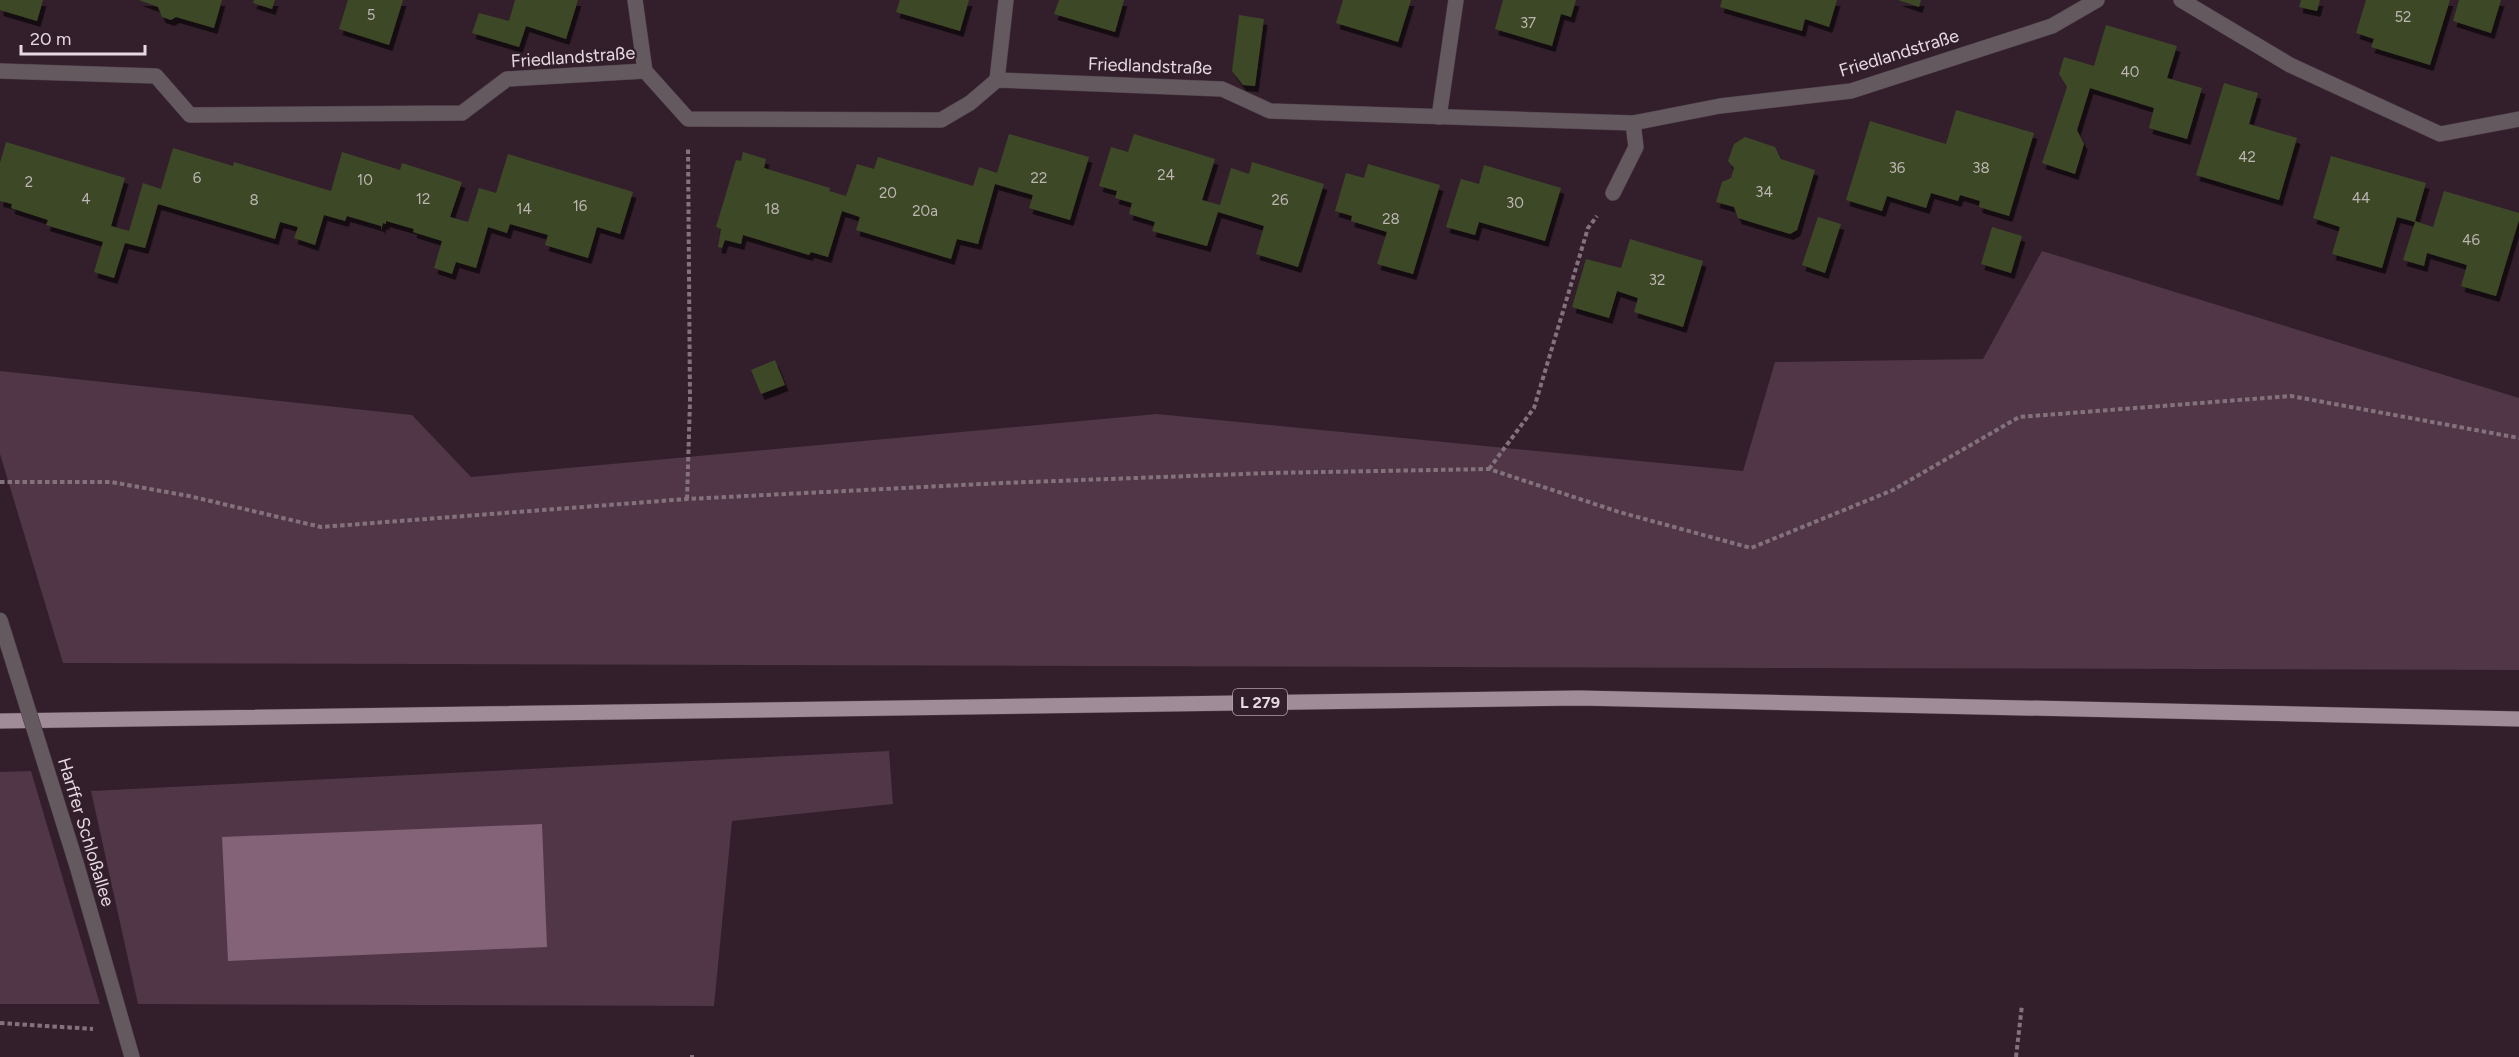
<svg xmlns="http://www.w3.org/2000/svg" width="2519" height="1057" font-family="Figtree,sans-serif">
<defs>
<filter id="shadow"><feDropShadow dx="3.5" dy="6" stdDeviation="0" flood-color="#0009"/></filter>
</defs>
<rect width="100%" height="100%" fill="#321f2b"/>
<g fill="#503646">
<polygon points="2042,251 2519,398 2519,670 63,663 0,454 0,371 412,415 471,477 1157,414 1743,471 1775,362 1983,359"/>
<polygon points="889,751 893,804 732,821 714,1006 138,1004 91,791"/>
<polygon points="31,771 100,1004 0,1004 0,772"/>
</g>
<polygon fill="#846278" points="542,824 547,947 228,961 222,837"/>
<g fill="#3e4827" filter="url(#shadow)">
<polygon points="0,0 43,0 37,21 0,10"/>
<polygon points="139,0 222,0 214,28 176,17 171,20 162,17 158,7"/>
<polygon points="254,0 275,0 272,9 253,3"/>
<polygon points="348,0 403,0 389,45 339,29"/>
<polygon points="515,0 578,0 566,39 526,26 519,47 472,33 479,13 509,21"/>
<polygon points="900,0 969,0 960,31 896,12"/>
<polygon points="1059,0 1124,0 1115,32 1054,14"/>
<polygon points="1343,0 1411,0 1398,42 1336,23"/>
<polygon points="1503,0 1576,0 1571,17 1561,14 1552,46 1495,29"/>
<polygon points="1722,0 1837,0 1829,27 1805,19 1802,31 1720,7"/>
<polygon points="1898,0 1921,0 1919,7"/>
<polygon points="2301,0 2320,0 2317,11 2299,7"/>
<polygon points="2366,0 2450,0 2430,65 2371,47 2374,39 2356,33"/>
<polygon points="2459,0 2501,0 2491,33 2453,21"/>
<polygon points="1239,15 1264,19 1255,86 1243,85 1232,71"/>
<polygon points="2106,25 2177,46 2167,78 2202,88 2187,139 2149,128 2154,108 2090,88 2077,130 2084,144 2075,174 2042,163 2067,87 2059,74 2064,57 2094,66"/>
<polygon points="2224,83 2258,93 2249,124 2297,138 2279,200 2196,175"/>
<polygon points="1956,110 2034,133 2009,216 1979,207 1980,201 1960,195 1958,201 1931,193 1926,208 1887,196 1882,211 1846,200 1870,121 1946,144"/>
<polygon points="1009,134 1089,157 1070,220 1029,208 1033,195 995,184 978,244 957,239 951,259 856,230 860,217 842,211 828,257 811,252 809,255 743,235 741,244 725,240 722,248 718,247 721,229 716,227 736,160 741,161 743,152 766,159 764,168 830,188 829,191 846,196 857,164 874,169 878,157 973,186 979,167 997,173"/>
<polygon points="1134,134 1215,159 1202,200 1220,205 1231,168 1249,174 1252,162 1324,184 1298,267 1256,254 1264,226 1218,212 1207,246 1152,231 1155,222 1129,214 1132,203 1115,198 1117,191 1099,186 1111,147 1128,152"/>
<polygon points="1745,137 1775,147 1781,159 1815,170 1797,230 1790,234 1738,218 1734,207 1716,202 1722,182 1731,178 1734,168 1728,161 1734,144"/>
<polygon points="6,142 125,178 111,226 129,231 143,183 161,189 173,148 233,166 234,162 331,191 342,152 400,170 402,163 462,182 450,217 468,222 479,188 496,193 508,154 633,192 620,234 597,227 588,258 545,245 548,235 510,224 507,233 488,227 476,268 456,262 452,274 434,268 442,241 413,232 414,229 386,221 386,224 383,223 381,230 381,226 347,216 345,221 324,215 315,245 294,238 298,227 280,222 275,239 158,204 145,248 125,243 114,278 94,272 103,242 46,225 48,220 11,208 12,204 0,201 0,163"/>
<polygon points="2331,156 2426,183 2415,221 2433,227 2444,191 2519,213 2519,220 2496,296 2461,286 2467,265 2427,253 2424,266 2403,260 2415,222 2397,217 2382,268 2332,254 2340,227 2313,218"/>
<polygon points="1368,164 1440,185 1413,274 1377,264 1387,232 1351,221 1352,216 1335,211 1346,173 1364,178"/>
<polygon points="1484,165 1561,188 1545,241 1479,222 1475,235 1446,227 1461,179 1479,184"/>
<polygon points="1818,217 1841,224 1825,273 1802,265"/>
<polygon points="1992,227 2022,236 2011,273 1981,264"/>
<polygon points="1630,239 1703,261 1683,327 1634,312 1638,298 1617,291 1609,318 1572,307 1586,259 1621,268"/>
<polygon points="775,360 785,385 761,394 751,370"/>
</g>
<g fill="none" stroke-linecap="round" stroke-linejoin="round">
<g stroke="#4f3d48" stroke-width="16">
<g id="street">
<polyline points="635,0 645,71"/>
<polyline points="2181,0 2290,65 2440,134 2519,119"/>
<polyline points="0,71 156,76 190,115 462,113 507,79 645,71 688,119 941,120 970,103 997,80 1222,89 1270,111 1633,123 1720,106 1851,91 2052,26 2097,0"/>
<polyline points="997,80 1006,0"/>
<polyline points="1439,117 1456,0"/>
<polyline points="1613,193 1636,147 1633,123"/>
<polyline points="77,866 132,1057"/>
</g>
</g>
<g stroke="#4f3d48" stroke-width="16">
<polyline id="primary" points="0,721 1580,698 2519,719"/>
</g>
<g stroke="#83727c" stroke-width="4" stroke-dasharray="4.5 3" stroke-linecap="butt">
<polyline points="1489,469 1534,408 1588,228 1597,216"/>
<polyline points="0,482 111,482 189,496 321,527 687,499 1002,483 1269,473 1489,469 1619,512 1751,548 1893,490 2019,417 2291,396 2519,438"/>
<polyline points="687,499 690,401 688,147"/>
<polyline points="0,1023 93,1029"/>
<polyline points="692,1057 692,1055"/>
<polyline points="2016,1057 2022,1005"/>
</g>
<use href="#street" stroke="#63595f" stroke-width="15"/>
<use href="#primary" stroke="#a08c98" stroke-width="15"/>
<g stroke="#4f3d48" stroke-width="16" stroke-linecap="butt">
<polyline id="street-bridge" points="0,620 77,866"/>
</g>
<use href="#street-bridge" stroke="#63595f" stroke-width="15"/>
</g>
<g text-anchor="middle" stroke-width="4.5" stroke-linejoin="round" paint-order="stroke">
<g font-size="15" fill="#bcb5b2">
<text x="371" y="20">5</text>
<text x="2403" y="22">52</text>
<text x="1528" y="28">37</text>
<text x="2130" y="77">40</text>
<text x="2247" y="162">42</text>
<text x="1897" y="173">36</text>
<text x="1981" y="173">38</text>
<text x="1166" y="180">24</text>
<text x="197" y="183">6</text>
<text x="1039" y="183">22</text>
<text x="365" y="185">10</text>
<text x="29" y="187">2</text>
<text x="1764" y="197">34</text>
<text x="888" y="198">20</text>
<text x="2361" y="203">44</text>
<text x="86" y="204">4</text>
<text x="423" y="204">12</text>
<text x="254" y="205">8</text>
<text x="1280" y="205">26</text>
<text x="1515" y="208">30</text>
<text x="580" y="211">16</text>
<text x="524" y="214">14</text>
<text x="772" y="214">18</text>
<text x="925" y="216">20a</text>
<text x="1391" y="224">28</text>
<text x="2471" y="245">46</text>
<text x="1657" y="285">32</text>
</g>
<rect fill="#321f2b" stroke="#b0a1aa" stroke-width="1.5" x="1233" y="689" width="54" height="26" rx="4.5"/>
<g font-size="16" font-weight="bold" fill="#e6d9e1">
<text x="1260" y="708">L 279</text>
</g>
<g font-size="18" fill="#e6d9e1" stroke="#321f2b">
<text transform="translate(1899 53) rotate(-17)" y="6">Friedlandstraße</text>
<text transform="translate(573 57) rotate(-4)" y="6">Friedlandstraße</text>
<text transform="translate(1150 66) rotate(2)" y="6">Friedlandstraße</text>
<text transform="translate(86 832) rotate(73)" y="6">Harffer Schloßallee</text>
</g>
</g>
<path d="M21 45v9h124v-9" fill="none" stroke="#e6d9e1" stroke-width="3"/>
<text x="30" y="45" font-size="18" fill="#e6d9e1" stroke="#321f2b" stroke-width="4.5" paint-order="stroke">20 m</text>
</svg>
